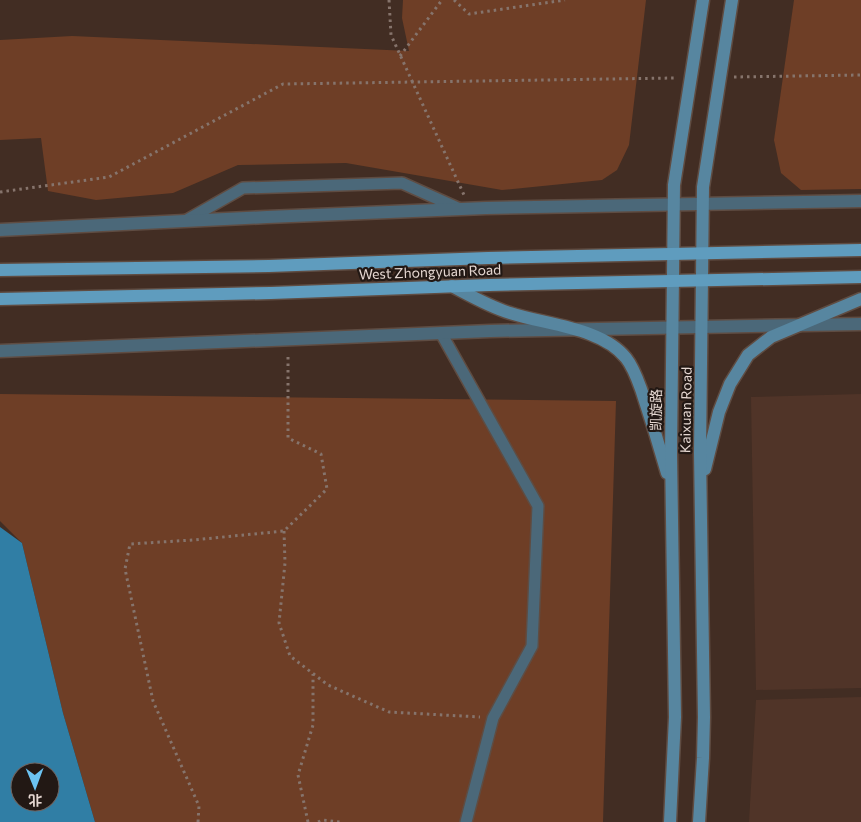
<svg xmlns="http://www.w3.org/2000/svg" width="861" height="822" font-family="Commissioner,'Noto Sans SC',sans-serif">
<rect width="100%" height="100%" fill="#422d23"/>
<g fill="#503428">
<polygon points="861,394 861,688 756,690 751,397"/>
<polygon points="861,697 861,822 749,822 756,700"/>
</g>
<g fill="#6e3e26">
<polygon points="403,0 646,0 629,145 617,170 602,180 502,190 346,163 238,165 173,193 96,200 48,191 41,138 0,140 0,40 72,36 409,51 402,18"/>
<polygon points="794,0 861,0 861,189 801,190 781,173 774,140"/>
<polygon points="0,394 616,401 603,822 95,822 63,713 22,543 0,521"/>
</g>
<path fill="#307ea5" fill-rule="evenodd" d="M 0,527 L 22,543 L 63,713 L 95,822 L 0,822 ZM 20,772 L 50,772 L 50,802 L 20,802 Z"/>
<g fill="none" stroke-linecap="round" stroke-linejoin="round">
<g stroke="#5f4c42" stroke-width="14">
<g id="service">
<polyline points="185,221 243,188 402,183 460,209"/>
<polyline points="441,333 538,506 532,646 493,718 466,822"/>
</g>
</g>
<g stroke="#5f4c42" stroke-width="15">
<g id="minor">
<polyline points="0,230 267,217 486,208 861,201"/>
<polyline points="0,351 490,331 861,324"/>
</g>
</g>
<g stroke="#5f4c42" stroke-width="15">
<g id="secondary">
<path d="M 452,286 C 471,296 490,307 510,313 C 546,325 601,327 626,358 C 634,368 638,381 642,392 C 651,419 659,445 667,473"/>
<polyline points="705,469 719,412 730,384 748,355 771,337 861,299"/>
<polyline points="670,822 675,717 671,453 674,185 703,0"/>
<polyline points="699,822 703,758 704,717 700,453 703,187 732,0"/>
</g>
</g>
<g stroke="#5f4c42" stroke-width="15">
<g id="primary">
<polyline points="0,270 269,266 488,258 861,250"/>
<polyline points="0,299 271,293 489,285 861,277"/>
</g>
</g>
<g stroke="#86746c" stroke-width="3" stroke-dasharray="2.5 4" stroke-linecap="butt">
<polyline points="389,0 391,35 464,195"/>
<polyline points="454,0 469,14 565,0"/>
<polyline points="400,56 442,0"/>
<polyline points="734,77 861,75"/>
<polyline points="0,192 109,177 283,84 675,78"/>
<polyline points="284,531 285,563 279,623 290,656 328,685 389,712 480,717"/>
<polyline points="198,822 199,806 153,701 125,569 130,544 193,540 284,531 327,489 321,454 288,438 288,354"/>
<polyline points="308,822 298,775 313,725 313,674"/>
<polyline points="318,822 323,820 340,822"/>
</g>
<use href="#service" stroke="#4b6879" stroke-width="11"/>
<use href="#minor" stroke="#4b6879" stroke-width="12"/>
<use href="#secondary" stroke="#5786a0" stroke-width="12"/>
<use href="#primary" stroke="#5f9cbe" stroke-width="12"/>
</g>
<g text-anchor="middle" stroke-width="4.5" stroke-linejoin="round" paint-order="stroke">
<g font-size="14" fill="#e5d7d1" stroke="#221814">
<text transform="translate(430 272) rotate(-2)" y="5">West Zhongyuan Road</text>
<text transform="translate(656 410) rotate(-89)" y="5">凯旋路</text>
<text transform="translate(686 410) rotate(-89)" y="5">Kaixuan Road</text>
</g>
</g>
<g transform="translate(35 787) rotate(179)"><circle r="24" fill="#221814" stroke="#706460"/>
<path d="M0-4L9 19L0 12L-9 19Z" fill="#6cc3f2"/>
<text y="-8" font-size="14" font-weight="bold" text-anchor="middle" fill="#e5d7d1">北</text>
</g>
</svg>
